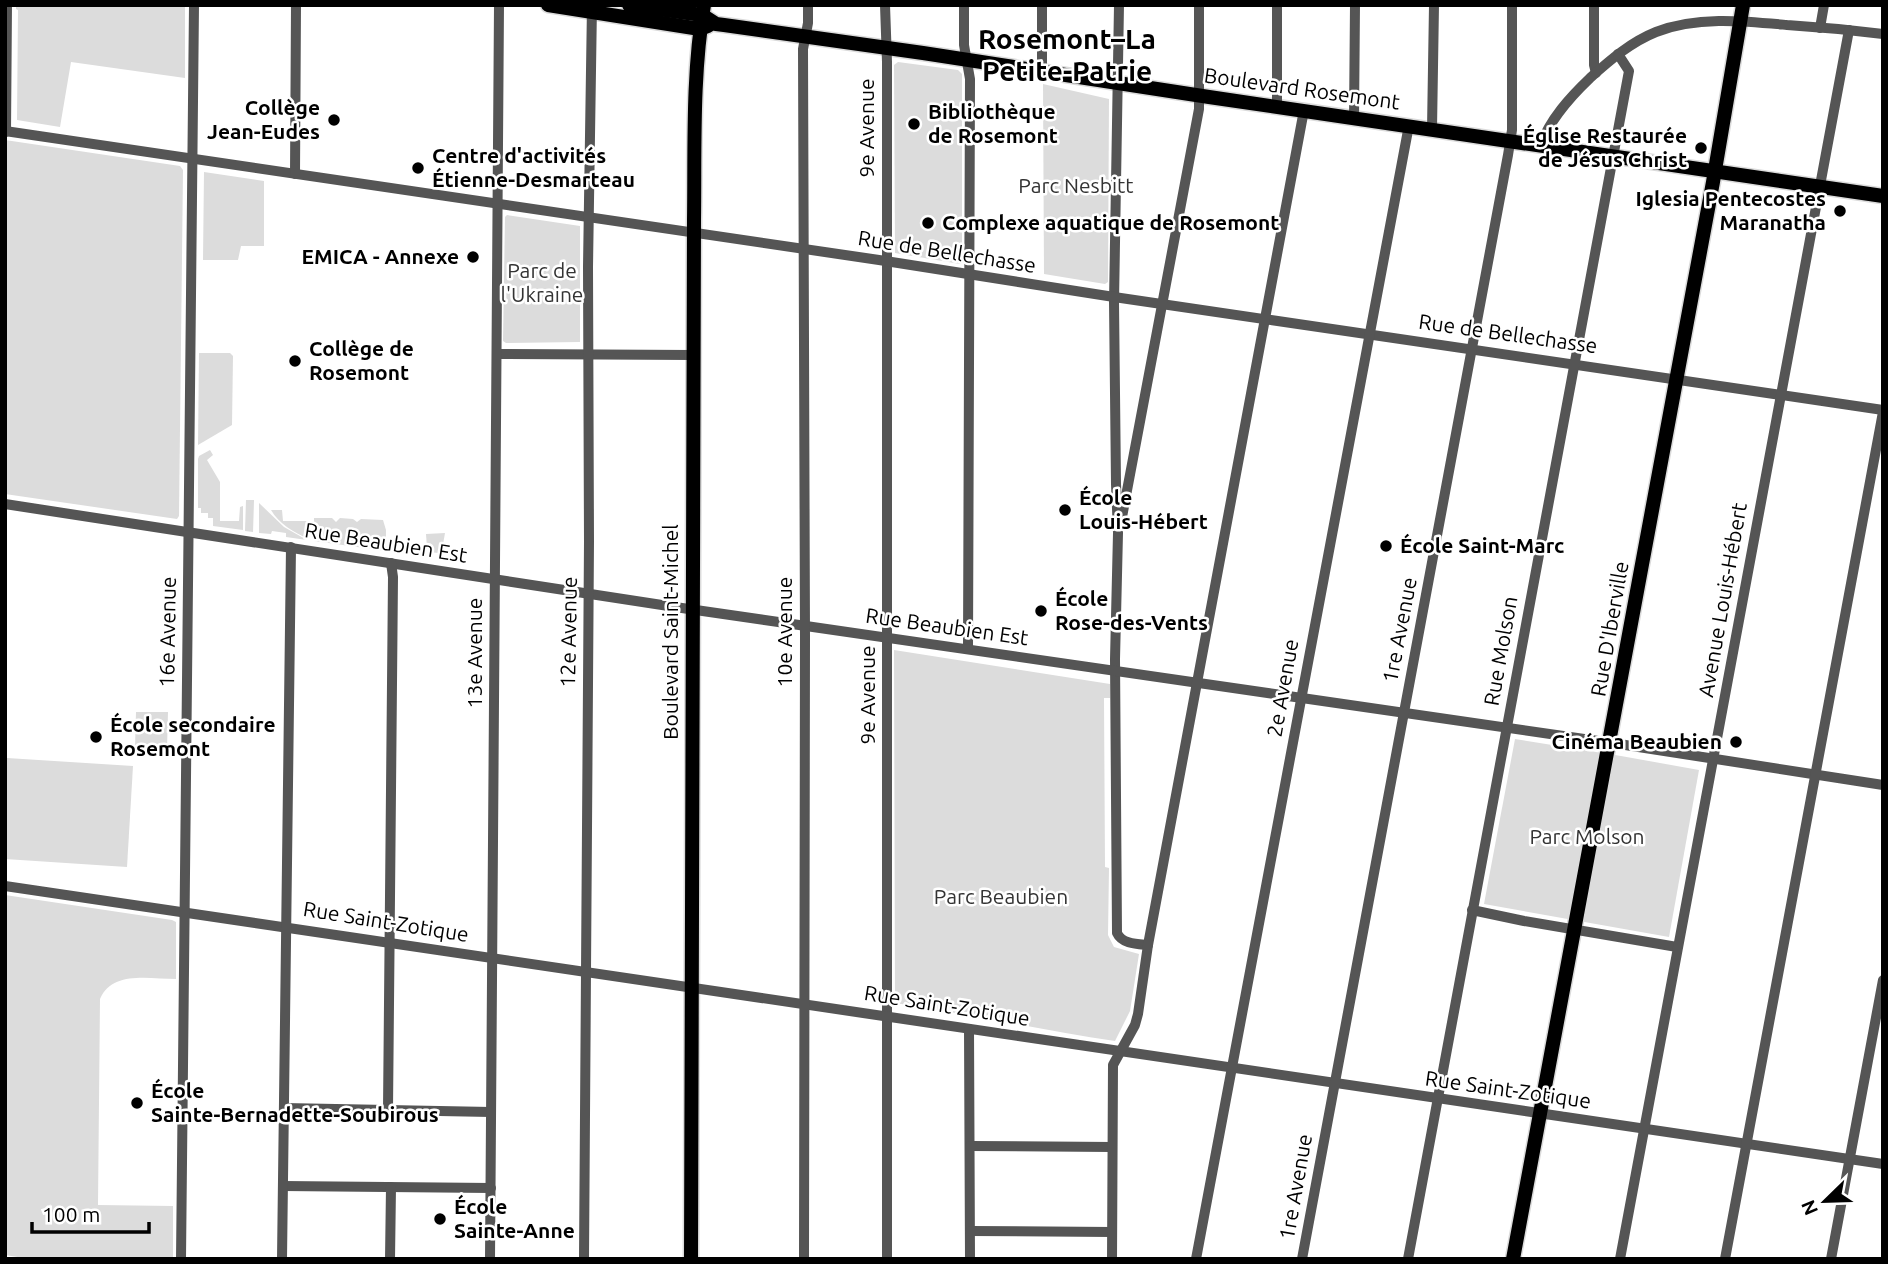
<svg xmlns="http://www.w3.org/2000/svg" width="1888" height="1264" font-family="Ubuntu,sans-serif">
<rect width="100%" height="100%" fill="#fff"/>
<g fill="#dcdcdc">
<polygon points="16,5 185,5 185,78 71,62 60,127 17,120 18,10 16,9"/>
<polygon points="898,62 958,70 962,74 962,260 960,264 895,253 894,65"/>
<polygon points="1043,84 1109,99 1108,282 1105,284 1044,274"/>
<polygon points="5,140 180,166 183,170 179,516 177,519 5,494"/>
<polygon points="204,172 264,181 264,246 241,246 238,260 203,260"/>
<polygon points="507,215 580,226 580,342 506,343 503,341 505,217"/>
<polygon points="199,353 230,353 233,356 232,425 198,445"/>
<polygon points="210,450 213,455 207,460 220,482 220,521 239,521 240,507 243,506 243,530 213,526 213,518 208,518 208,513 201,513 201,508 198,508 198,459 199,456"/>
<polygon points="246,500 254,500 253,532 245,531"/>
<polygon points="259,503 284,527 307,540 286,537 286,533 272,531 271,534 259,533"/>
<path d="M 271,510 L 282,510 L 283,521 L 309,521 L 308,539 C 294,532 279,524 271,510 Z"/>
<polygon points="314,518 332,518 336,522 340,518 353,519 357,522 361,519 383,520 386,530 386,551 314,541"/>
<polygon points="445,533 442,550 438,553 430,552 427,548 426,534"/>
<path d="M 894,650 L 1110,684 L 1110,698 L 1104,698 L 1105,867 L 1109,868 L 1108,935 L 1114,947 L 1139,954 L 1130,1011 L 1115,1041 C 1042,1030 969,1014 895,1003 Z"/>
<polygon points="136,712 168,712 167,749 135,748"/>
<polygon points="1515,739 1621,756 1699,770 1669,937 1484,904"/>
<polygon points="7,758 133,766 127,867 5,859"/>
<path d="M 5,895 L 172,920 L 176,922 L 176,979 C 150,979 112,970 100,999 L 98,1205 L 173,1206 L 173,1259 L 30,1259 L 5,1255 Z"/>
</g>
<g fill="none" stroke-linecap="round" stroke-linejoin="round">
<g stroke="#dbdbdb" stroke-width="17">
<g id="major">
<polyline points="548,5 700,29 708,26"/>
<polyline points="629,5 702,15 716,24 724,25 923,53 1209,97 1883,196"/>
<path d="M 691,1259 L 694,220 C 695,149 692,76 704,5"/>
<polyline points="1513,1259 1713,182 1743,5"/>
</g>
</g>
<g stroke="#555" stroke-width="10">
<polyline points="885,5 887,62 887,1259"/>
<polyline points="964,5 964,45 970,79 968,649"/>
<path d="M 1119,5 L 1114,302 L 1116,484 L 1118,533 L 1115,659 L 1117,933 C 1122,944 1137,944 1148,945"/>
<polyline points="1594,5 1594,65 1596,73"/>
<polyline points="1820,28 1824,5"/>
<polyline points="1042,71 1042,5"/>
<polyline points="1277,106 1277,5"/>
<polyline points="1354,118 1355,5"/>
<polyline points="1432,129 1434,5"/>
<polyline points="5,131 879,260 1114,297 1883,410"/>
<polyline points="6,132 7,5"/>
<path d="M 1540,146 C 1550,119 1570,97 1590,78 C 1610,60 1631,42 1656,32 C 1697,16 1744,21 1787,25 C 1819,27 1851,30 1883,34"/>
<polyline points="295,174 296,5"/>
<polyline points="497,354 693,355"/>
<polyline points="5,504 675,607 1619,744 1883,785"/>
<polyline points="1122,517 1199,109 1199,5"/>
<polyline points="5,886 1883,1164"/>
<polyline points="1472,910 1524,921 1677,947"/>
<polyline points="969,1029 970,1259"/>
<polyline points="284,1108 491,1112"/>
<polyline points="388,1110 393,577 391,563"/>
<polyline points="970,1146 1112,1147"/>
<polyline points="283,1186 491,1188"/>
<polyline points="970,1231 1112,1232"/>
<polyline points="181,1259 194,5"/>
<polyline points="282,1259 291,547"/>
<polyline points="390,1259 391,1187"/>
<polyline points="490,1259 499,5"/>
<polyline points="584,1259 589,541 588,267 592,5"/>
<polyline points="804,1259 805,635 803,49 808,23 808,5"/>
<polyline points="1112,1259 1113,1065 1135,1025 1138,1014 1148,945 1304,110"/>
<polyline points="1196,1259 1409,125"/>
<polyline points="1302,1259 1508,155 1512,130 1512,5"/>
<polyline points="1408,1259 1629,71 1618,54"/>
<polyline points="1620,1259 1849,30"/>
<polyline points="1725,1259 1883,412"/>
<polyline points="1831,1259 1883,980"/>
</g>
<use href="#major" stroke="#000" stroke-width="14"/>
</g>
<g fill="#000" stroke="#fff" stroke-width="2.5">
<circle cx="334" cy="120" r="7"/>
<circle cx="914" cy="124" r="7"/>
<circle cx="1701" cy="148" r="7"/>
<circle cx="418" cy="168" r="7"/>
<circle cx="1840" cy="211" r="7"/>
<circle cx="928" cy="223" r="7"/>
<circle cx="473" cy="257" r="7"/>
<circle cx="295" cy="361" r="7"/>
<circle cx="1065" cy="510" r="7"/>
<circle cx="1386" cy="546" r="7"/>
<circle cx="1041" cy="611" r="7"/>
<circle cx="96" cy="737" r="7"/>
<circle cx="1736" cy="742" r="7"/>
<circle cx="137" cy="1103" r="7"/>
<circle cx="440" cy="1219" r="7"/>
</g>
<g text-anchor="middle" stroke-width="5" stroke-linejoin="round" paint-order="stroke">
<g font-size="21" fill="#000" stroke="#fff">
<text transform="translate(1302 89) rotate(8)" y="7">Boulevard Rosemont</text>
<text transform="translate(867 128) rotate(-90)" y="7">9e Avenue</text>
<text transform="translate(947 252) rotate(9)" y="7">Rue de Bellechasse</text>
<text transform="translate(1508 334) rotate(8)" y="7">Rue de Bellechasse</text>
<text transform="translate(386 543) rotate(9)" y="7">Rue Beaubien Est</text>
<text transform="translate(1723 600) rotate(-80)" y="7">Avenue Louis-Hébert</text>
<text transform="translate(947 627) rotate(8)" y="7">Rue Beaubien Est</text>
<text transform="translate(1610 629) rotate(-80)" y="7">Rue D'Iberville</text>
<text transform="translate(1400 630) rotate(-79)" y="7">1re Avenue</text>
<text transform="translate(168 632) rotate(-89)" y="7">16e Avenue</text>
<text transform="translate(569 632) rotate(-89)" y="7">12e Avenue</text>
<text transform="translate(671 632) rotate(-90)" y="7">Boulevard Saint-Michel</text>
<text transform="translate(785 632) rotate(-90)" y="7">10e Avenue</text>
<text transform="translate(1501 651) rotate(-80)" y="7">Rue Molson</text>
<text transform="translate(475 653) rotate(-90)" y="7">13e Avenue</text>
<text transform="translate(1283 688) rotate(-80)" y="7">2e Avenue</text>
<text transform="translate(868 695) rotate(-90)" y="7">9e Avenue</text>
<text transform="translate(386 922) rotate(9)" y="7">Rue Saint-Zotique</text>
<text transform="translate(947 1006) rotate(9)" y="7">Rue Saint-Zotique</text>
<text transform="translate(1508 1090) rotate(8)" y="7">Rue Saint-Zotique</text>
<text transform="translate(1296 1187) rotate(-80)" y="7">1re Avenue</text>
</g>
<g font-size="21" font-weight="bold" fill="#000" stroke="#fff" text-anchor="start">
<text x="320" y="115" text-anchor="end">Collège<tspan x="320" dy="24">Jean-Eudes</tspan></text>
<text x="928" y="119">Bibliothèque<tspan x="928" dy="24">de Rosemont</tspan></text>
<text x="1687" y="143" text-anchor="end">Église Restaurée<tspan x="1687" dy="24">de Jésus Christ</tspan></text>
<text x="432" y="163">Centre d'activités<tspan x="432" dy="24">Étienne-Desmarteau</tspan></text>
<text x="1826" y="206" text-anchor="end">Iglesia Pentecostes<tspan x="1826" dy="24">Maranatha</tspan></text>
<text x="942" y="230">Complexe aquatique de Rosemont</text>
<text x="459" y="264" text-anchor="end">EMICA - Annexe</text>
<text x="309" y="356">Collège de<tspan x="309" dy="24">Rosemont</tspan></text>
<text x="1079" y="505">École<tspan x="1079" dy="24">Louis-Hébert</tspan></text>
<text x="1400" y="553">École Saint-Marc</text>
<text x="1055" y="606">École<tspan x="1055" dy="24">Rose-des-Vents</tspan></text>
<text x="110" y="732">École secondaire<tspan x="110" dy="24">Rosemont</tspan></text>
<text x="1722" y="749" text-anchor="end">Cinéma Beaubien</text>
<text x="151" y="1098">École<tspan x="151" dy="24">Sainte-Bernadette-Soubirous</tspan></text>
<text x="454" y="1214">École<tspan x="454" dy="24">Sainte-Anne</tspan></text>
</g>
<g font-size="21" fill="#333" stroke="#fff">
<text x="1076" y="193">Parc Nesbitt</text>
<text x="542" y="278">Parc de<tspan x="542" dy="24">l'Ukraine</tspan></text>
<text x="1587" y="844">Parc Molson</text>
<text x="1001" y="904">Parc Beaubien</text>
</g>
<g font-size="28" font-weight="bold" fill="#000" stroke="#fff">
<text x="1067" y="49">Rosemont–La<tspan x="1067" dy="32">Petite-Patrie</tspan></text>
</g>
</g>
<rect width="1888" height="1264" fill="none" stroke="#000000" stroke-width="14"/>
<g transform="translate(1825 1201) rotate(247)" stroke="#ffffff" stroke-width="5" paint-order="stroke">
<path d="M0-5L12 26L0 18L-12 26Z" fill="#000000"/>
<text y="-10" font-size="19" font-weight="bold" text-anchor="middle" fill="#000000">N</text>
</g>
<path d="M32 1222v10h117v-10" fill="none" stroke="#000000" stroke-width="3.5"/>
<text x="42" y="1222" font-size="21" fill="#000000" stroke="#ffffff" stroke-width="5" paint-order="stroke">100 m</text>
</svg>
